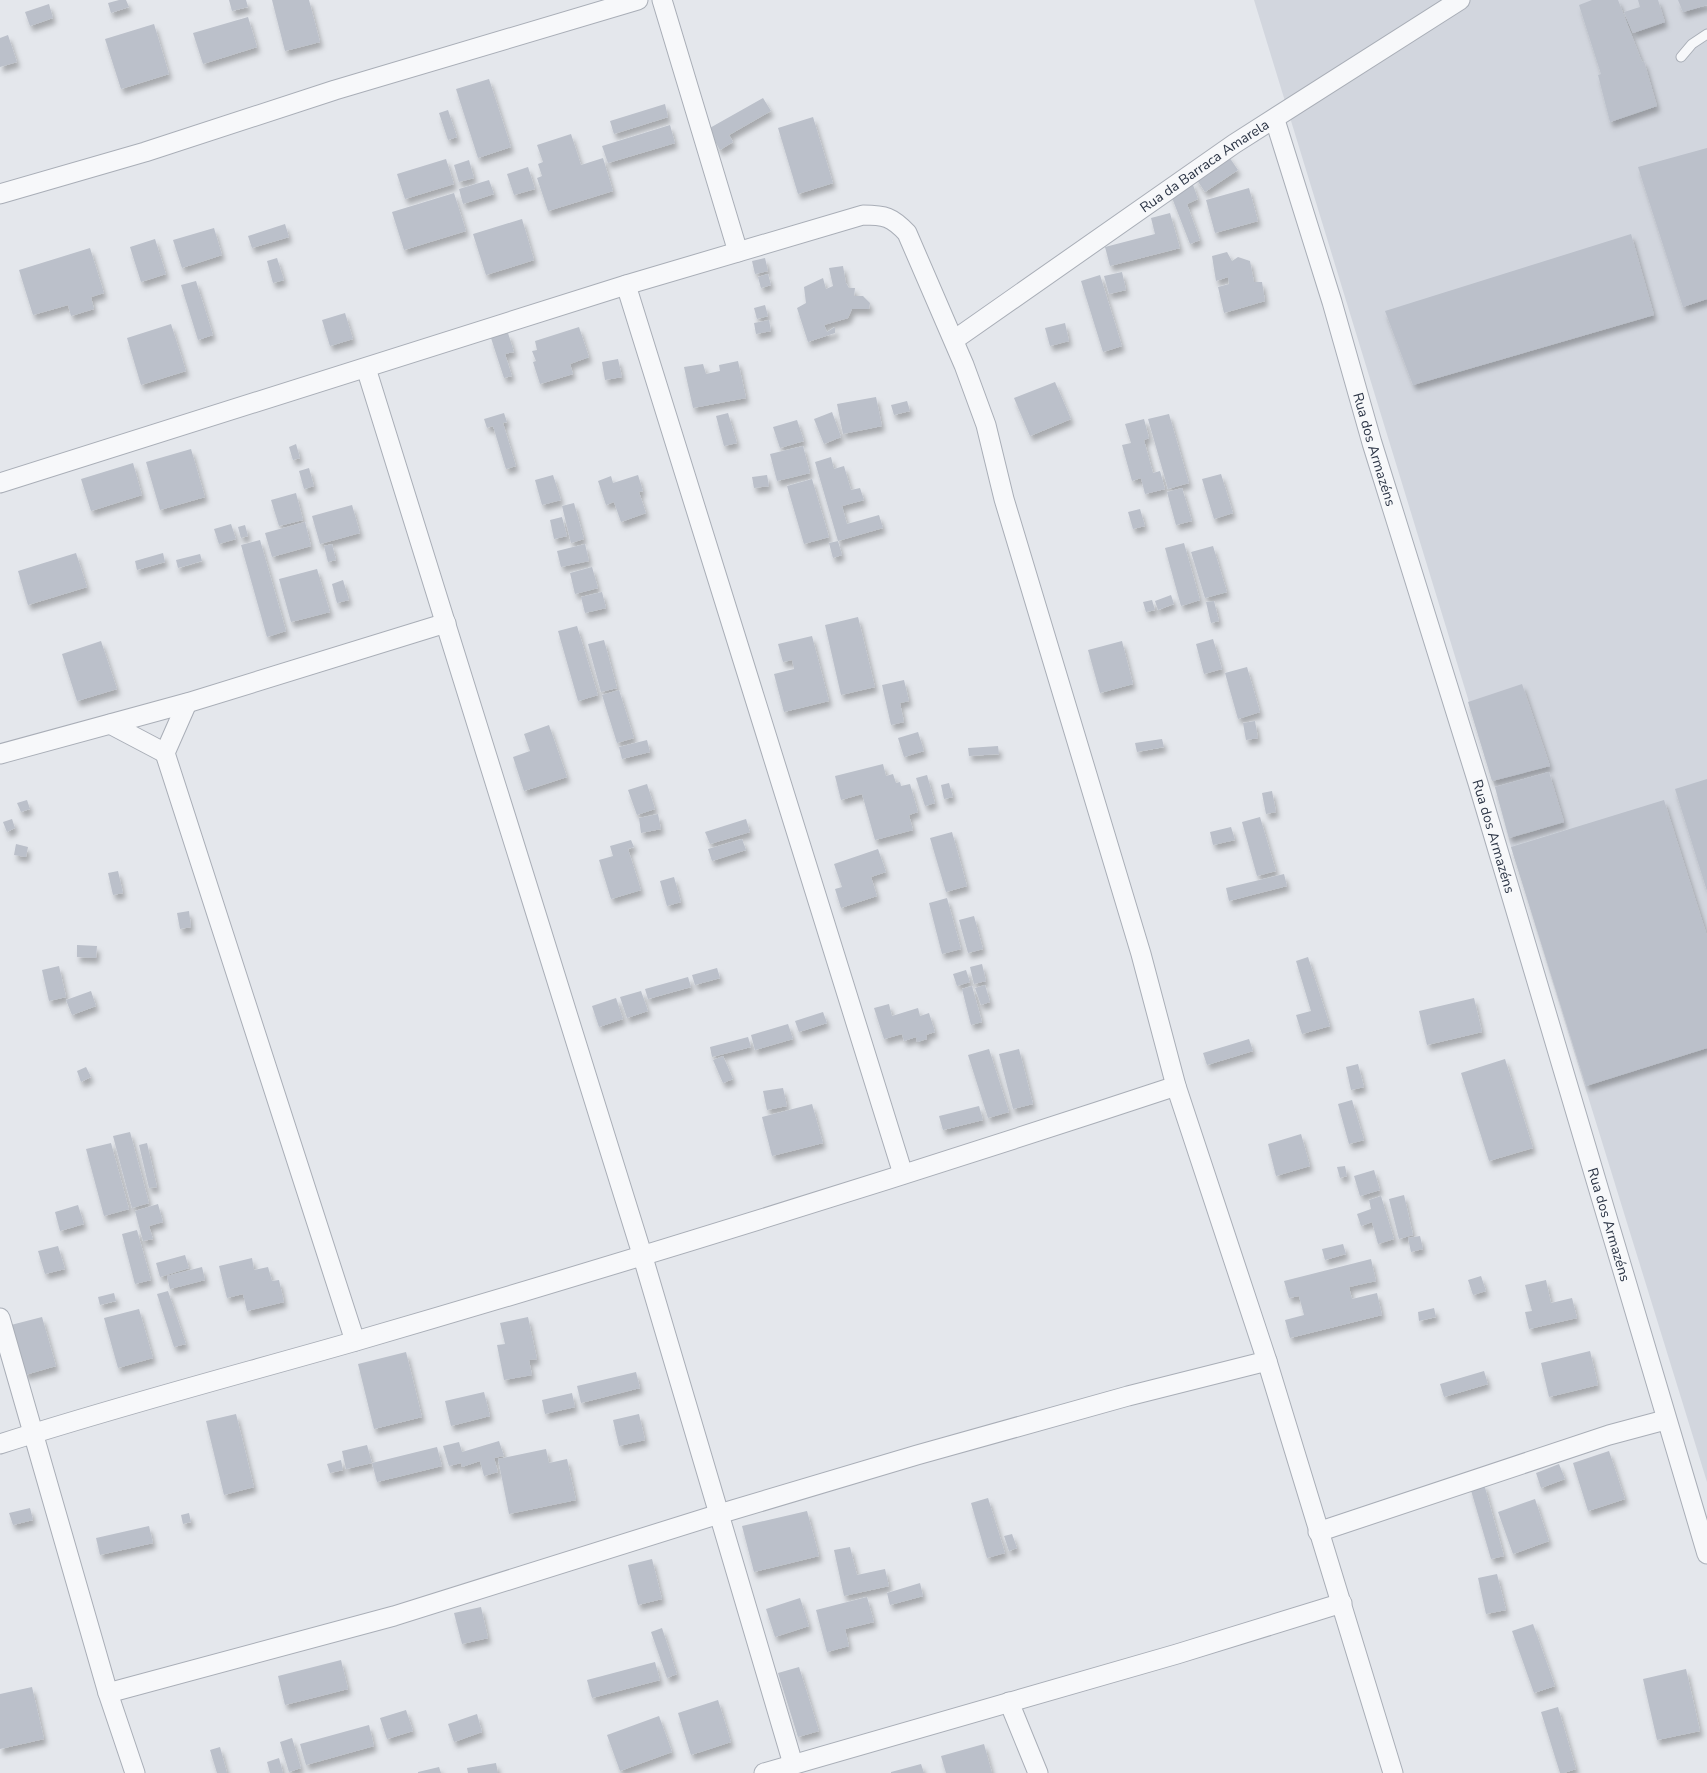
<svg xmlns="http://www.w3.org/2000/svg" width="1707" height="1773" font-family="'Nunito Sans',sans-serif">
<defs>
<filter id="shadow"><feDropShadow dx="3" dy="5.5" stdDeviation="2.5" flood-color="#0004"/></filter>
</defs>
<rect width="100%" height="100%" fill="#e4e7ec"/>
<polygon fill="#d2d6de" points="1254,0 1707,0 1707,1482 1511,847 1495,787"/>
<g fill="#bbc0ca" filter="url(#shadow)">
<polygon points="119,0 126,0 129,7 111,13 108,3"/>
<polygon points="229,0 246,0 248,7 232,11"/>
<polygon points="272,0 309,0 320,42 285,51"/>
<polygon points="1592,0 1618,0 1642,62 1644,61 1657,106 1610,122 1598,75 1601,74 1579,5"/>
<polygon points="1638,0 1658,0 1665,22 1633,33 1624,12 1640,7"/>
<polygon points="1678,0 1707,0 1707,5 1683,12"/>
<polygon points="49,4 53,18 30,26 25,12"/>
<polygon points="248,17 257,47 203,64 193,33"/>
<polygon points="154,24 169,74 121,89 105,39"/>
<polygon points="8,35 17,62 0,67 0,38"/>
<polygon points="489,79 511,147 478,158 456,89"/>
<polygon points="763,98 771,111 729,135 733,142 720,150 708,129"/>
<polygon points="665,104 668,117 614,134 610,121"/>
<polygon points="448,110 457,137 448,140 439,113"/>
<polygon points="813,117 833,183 798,194 778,128"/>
<polygon points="670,125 675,143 608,163 602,146"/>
<polygon points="571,134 581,165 603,158 613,191 548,211 537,178 542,176 538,164 543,162 537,145"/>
<polygon points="1707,148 1707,299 1683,307 1638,167"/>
<polygon points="1227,154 1238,170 1205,192 1195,177"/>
<polygon points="446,159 454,184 405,199 397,174"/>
<polygon points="469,160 474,178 459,182 454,165"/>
<polygon points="528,167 535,189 514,195 507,174"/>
<polygon points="489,180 494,194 463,204 459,189"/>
<polygon points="1192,182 1198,199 1187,204 1200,240 1190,244 1169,190"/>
<polygon points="1249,188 1258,221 1215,233 1206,200"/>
<polygon points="454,193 466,231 404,250 392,212"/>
<polygon points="1170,213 1180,248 1110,266 1105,247 1155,234 1151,218"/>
<polygon points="522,219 534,260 486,275 473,234"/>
<polygon points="285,224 289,237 252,248 248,236"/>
<polygon points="214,228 222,255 182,268 173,240"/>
<polygon points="1631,234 1654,315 1413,385 1385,311"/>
<polygon points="155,239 166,274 141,282 130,247"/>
<polygon points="90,248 104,293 91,297 94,309 71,316 68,305 33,315 19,270"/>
<polygon points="1227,252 1232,261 1238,257 1250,261 1254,282 1262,282 1265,301 1224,313 1218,287 1229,284 1228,277 1216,281 1212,256"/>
<polygon points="277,258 284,280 273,283 267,261"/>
<polygon points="765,258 768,271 755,274 752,261"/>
<polygon points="843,266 846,283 849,288 855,288 854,296 863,296 870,303 869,309 852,309 848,318 824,325 827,332 835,327 835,333 808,342 797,308 806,303 804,287 823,278 826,289 833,286 829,268"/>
<polygon points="1122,272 1126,290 1109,294 1104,276"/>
<polygon points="768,274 771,285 761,288 758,277"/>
<polygon points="1100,275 1122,346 1103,352 1081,281"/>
<polygon points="196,281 213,335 198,340 181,285"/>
<polygon points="765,305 768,316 757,319 754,308"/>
<polygon points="345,313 353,339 330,346 322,320"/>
<polygon points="769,320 771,331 756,334 754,323"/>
<polygon points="1065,323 1069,341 1050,346 1045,328"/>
<polygon points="171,324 186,371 141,385 127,338"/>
<polygon points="579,327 589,357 570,364 573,374 540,384 533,362 536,361 532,351 537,350 535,341"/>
<polygon points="508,333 514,352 505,354 512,376 504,378 491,338"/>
<polygon points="618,359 622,377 605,380 602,362"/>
<polygon points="738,361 746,398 693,408 684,367 703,364 706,374 720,371 719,365"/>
<polygon points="1055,382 1071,419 1030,436 1014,398"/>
<polygon points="876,397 882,426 843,434 837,404"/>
<polygon points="907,401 910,411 894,415 891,405"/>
<polygon points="832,412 841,437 824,444 814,419"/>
<polygon points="504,413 507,422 503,423 516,466 506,469 493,426 487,428 484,419"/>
<polygon points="728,413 737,443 724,446 716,416"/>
<polygon points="1169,414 1189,483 1168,489 1148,419"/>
<polygon points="1144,419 1149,438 1144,440 1153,473 1160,471 1165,489 1145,494 1141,478 1132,481 1122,445 1131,443 1125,424"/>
<polygon points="797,420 804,441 780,448 773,427"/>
<polygon points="296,444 300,458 293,460 289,447"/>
<polygon points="803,446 810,473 777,481 770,454"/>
<polygon points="191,449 205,497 160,510 146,462"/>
<polygon points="831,457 834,469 844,466 851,490 860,488 864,500 842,506 847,524 879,515 883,528 838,541 815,462"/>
<polygon points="133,463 142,495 91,511 81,479"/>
<polygon points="309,468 314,486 304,489 299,471"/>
<polygon points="1221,474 1233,513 1214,519 1202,479"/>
<polygon points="553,475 561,500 542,505 535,480"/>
<polygon points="638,475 643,491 639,492 646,513 621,522 614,502 606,505 598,481 611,476 613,483"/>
<polygon points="767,475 769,486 754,488 752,477"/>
<polygon points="812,479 829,537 804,544 787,486"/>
<polygon points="1182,488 1192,521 1176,525 1167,492"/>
<polygon points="296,493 303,520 279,526 271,500"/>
<polygon points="574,503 584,539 571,543 562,506"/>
<polygon points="352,505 360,533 320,544 312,516"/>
<polygon points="1140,509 1145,526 1133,529 1128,512"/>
<polygon points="562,517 567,536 554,539 550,520"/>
<polygon points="305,522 311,546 272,557 265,533"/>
<polygon points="231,524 236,539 219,544 214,529"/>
<polygon points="245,525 248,536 241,538 238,527"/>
<polygon points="260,540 286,631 267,637 241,545"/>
<polygon points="838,541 842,555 833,558 829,543"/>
<polygon points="1184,543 1200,600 1181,606 1165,548"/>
<polygon points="332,544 336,560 328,562 324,546"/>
<polygon points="585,544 589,561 561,567 557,551"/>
<polygon points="1213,546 1227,592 1205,598 1191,552"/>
<polygon points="76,553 87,587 28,605 18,571"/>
<polygon points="163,553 165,562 137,570 135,561"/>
<polygon points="200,554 202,561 178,568 176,560"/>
<polygon points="592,567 598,588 575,594 570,573"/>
<polygon points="317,569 330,612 291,622 279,579"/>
<polygon points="343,580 349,600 337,603 332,584"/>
<polygon points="602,592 606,608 585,613 581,597"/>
<polygon points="1171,595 1174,604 1158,610 1155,601"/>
<polygon points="1152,600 1155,610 1146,612 1143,602"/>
<polygon points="1214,601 1219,621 1211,623 1206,602"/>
<polygon points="858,617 875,687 841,695 825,625"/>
<polygon points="577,626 598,695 578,701 558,631"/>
<polygon points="812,636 829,701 784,712 774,674 794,669 792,660 783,662 778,644"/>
<polygon points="1213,639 1222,669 1204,674 1196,644"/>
<polygon points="604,640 617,688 601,692 588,644"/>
<polygon points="101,641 117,689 77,701 62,654"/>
<polygon points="1122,641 1133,684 1100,693 1088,650"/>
<polygon points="1247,667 1260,712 1238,719 1225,673"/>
<polygon points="904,680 909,701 900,703 904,722 891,725 882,685"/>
<polygon points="1522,684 1550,766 1492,781 1468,702"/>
<polygon points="619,690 634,738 617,743 602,695"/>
<polygon points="1255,721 1258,738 1246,740 1243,723"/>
<polygon points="549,725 567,777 524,791 513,757 530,751 524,734"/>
<polygon points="918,732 924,751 904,757 898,738"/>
<polygon points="1162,739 1164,747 1137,752 1135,743"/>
<polygon points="647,740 650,752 622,759 619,747"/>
<polygon points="998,746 999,754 969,756 968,748"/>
<polygon points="883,764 886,776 893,774 896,783 900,782 901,786 910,784 918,812 909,815 913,830 875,840 862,794 841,800 835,776"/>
<polygon points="1549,772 1564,822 1509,838 1495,787"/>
<polygon points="927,775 935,803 925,806 916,778"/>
<polygon points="1707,779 1707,891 1675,789"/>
<polygon points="949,783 953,797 944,799 941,785"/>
<polygon points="647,784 655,809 637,815 628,790"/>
<polygon points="1272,791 1276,812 1266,814 1262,793"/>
<polygon points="27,800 30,809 21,812 17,803"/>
<polygon points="1664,800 1707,936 1707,1048 1586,1086 1511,847"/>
<polygon points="658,814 661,829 641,833 639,818"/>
<polygon points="1260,817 1276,871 1257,876 1242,822"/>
<polygon points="12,819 15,828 7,832 3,822"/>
<polygon points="746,819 750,832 710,844 705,832"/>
<polygon points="1231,827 1235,840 1213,845 1210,832"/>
<polygon points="952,832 967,886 946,892 930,838"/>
<polygon points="742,839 746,850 712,861 708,849"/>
<polygon points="631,840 634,847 628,849 641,890 611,899 599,860 613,856 610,846"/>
<polygon points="16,844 28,847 26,857 14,855"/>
<polygon points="878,849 886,872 871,877 877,896 841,908 835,889 842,887 834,864"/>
<polygon points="118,871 123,893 113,895 108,873"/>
<polygon points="1284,874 1287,886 1229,901 1226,888"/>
<polygon points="674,877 681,902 667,906 660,881"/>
<polygon points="947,898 961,949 942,954 929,903"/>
<polygon points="189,911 191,927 180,929 177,913"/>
<polygon points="974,916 983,949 968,953 959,920"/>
<polygon points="77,945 97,946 96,958 77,957"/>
<polygon points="1308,957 1330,1026 1302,1034 1296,1015 1311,1011 1296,961"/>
<polygon points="982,964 986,981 974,984 970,967"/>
<polygon points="59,966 66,997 49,1001 42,970"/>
<polygon points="717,968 720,978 695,985 692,975"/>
<polygon points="966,970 970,982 957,986 953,974"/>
<polygon points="688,977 691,987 648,999 645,989"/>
<polygon points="985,985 990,1002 981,1005 975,988"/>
<polygon points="972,986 982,1022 971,1025 962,989"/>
<polygon points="91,991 96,1006 72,1015 66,1000"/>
<polygon points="641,991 648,1011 627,1018 620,997"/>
<polygon points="616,998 623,1019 599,1027 592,1006"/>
<polygon points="1474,998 1482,1032 1427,1045 1419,1011"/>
<polygon points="889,1004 892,1016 918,1008 920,1016 929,1013 935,1032 926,1035 927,1039 917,1042 916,1037 904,1041 902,1034 884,1039 874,1008"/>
<polygon points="823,1012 827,1023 799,1032 795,1021"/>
<polygon points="788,1024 793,1039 755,1050 751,1035"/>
<polygon points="748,1037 751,1047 712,1057 710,1047"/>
<polygon points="1249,1039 1253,1051 1207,1065 1203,1053"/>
<polygon points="989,1049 1009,1112 988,1118 968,1055"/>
<polygon points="1019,1049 1033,1104 1013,1109 999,1054"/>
<polygon points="723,1056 733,1079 723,1083 713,1060"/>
<polygon points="1505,1059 1533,1148 1489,1161 1461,1073"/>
<polygon points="1358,1064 1364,1087 1351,1090 1346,1067"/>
<polygon points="86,1067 91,1077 81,1082 77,1071"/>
<polygon points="783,1088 787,1106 767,1110 763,1091"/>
<polygon points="1352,1100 1364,1140 1349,1144 1338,1104"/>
<polygon points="812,1104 823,1143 772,1156 762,1117"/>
<polygon points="979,1106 983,1120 943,1130 939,1116"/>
<polygon points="130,1132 149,1203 132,1208 113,1136"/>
<polygon points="1301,1134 1310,1166 1276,1176 1268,1144"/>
<polygon points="111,1143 129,1209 104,1216 86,1149"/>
<polygon points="147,1143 157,1187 149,1188 139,1145"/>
<polygon points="1345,1166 1347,1176 1340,1178 1337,1167"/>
<polygon points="1374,1170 1380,1190 1360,1196 1354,1176"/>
<polygon points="1404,1195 1413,1235 1399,1239 1389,1199"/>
<polygon points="1381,1196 1394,1239 1378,1244 1372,1222 1361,1226 1357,1214 1371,1209 1369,1200"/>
<polygon points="158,1204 163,1222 149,1226 153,1239 143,1241 135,1211"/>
<polygon points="78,1205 84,1224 60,1231 55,1212"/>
<polygon points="137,1230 151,1280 135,1284 122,1234"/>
<polygon points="1420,1236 1423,1249 1411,1252 1408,1238"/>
<polygon points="1343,1244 1346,1254 1325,1260 1322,1249"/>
<polygon points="58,1246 65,1269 45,1274 38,1251"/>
<polygon points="185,1255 189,1268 160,1277 156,1263"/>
<polygon points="252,1258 254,1270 268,1267 272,1281 279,1280 284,1302 247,1311 243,1294 227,1298 219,1266"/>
<polygon points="1371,1259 1376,1281 1349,1287 1352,1299 1377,1293 1382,1315 1290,1338 1285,1320 1304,1315 1299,1296 1289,1298 1284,1281"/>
<polygon points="202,1267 205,1280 170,1289 167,1276"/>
<polygon points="1481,1276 1486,1291 1473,1295 1468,1280"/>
<polygon points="1546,1280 1551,1303 1572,1298 1577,1318 1529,1329 1525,1312 1532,1311 1525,1285"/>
<polygon points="168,1291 186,1344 174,1347 157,1294"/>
<polygon points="114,1293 116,1301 100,1305 98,1297"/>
<polygon points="1434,1308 1436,1317 1419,1321 1418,1312"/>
<polygon points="139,1309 153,1358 118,1368 104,1318"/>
<polygon points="42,1317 56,1366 25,1375 11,1325"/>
<polygon points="528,1317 537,1359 529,1360 532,1375 504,1380 497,1345 505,1344 500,1323"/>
<polygon points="1590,1351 1598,1385 1549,1397 1541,1363"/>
<polygon points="406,1352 422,1417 374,1429 358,1364"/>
<polygon points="1484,1371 1488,1384 1444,1397 1440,1384"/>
<polygon points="636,1372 640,1388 581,1403 577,1386"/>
<polygon points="484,1392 490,1416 451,1426 445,1401"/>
<polygon points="572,1393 575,1407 545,1414 542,1400"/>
<polygon points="236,1414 254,1487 224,1495 206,1421"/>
<polygon points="639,1414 645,1440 619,1446 613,1420"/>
<polygon points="499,1441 504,1456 494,1458 498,1472 484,1476 480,1461 462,1467 461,1463 449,1466 443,1446 459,1442 462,1452"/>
<polygon points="367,1445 372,1463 346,1469 342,1451"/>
<polygon points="437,1447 442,1466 377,1482 372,1463"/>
<polygon points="546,1449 549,1463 567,1459 576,1500 509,1514 498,1459"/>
<polygon points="1609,1451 1625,1499 1588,1511 1573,1463"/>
<polygon points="341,1460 343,1470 330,1473 327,1464"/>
<polygon points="1559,1464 1565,1479 1541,1488 1536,1473"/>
<polygon points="1484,1484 1504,1556 1491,1559 1470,1487"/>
<polygon points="988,1498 1005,1553 987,1558 971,1503"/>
<polygon points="1535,1499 1549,1541 1513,1554 1498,1512"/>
<polygon points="30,1508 33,1520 13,1525 9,1513"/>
<polygon points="807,1511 819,1556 754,1572 742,1526"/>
<polygon points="189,1513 191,1522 183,1524 181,1515"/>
<polygon points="149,1526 153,1543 100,1555 96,1538"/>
<polygon points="1012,1534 1017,1548 1009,1551 1004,1536"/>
<polygon points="850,1547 857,1575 885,1569 889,1586 844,1596 834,1550"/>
<polygon points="652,1559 662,1599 638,1605 628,1565"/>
<polygon points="1497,1574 1506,1610 1486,1614 1478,1578"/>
<polygon points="920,1583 923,1596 890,1605 887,1593"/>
<polygon points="867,1597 874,1622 845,1629 849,1646 827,1652 816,1610"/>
<polygon points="800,1598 809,1626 775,1637 766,1609"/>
<polygon points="481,1607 488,1638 462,1644 454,1613"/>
<polygon points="1533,1624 1555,1686 1534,1693 1512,1631"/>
<polygon points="662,1628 677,1674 667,1678 651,1632"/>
<polygon points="341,1660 348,1689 285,1705 278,1676"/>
<polygon points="655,1662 660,1680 592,1698 587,1680"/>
<polygon points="799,1667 819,1731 798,1737 778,1673"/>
<polygon points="1686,1669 1700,1731 1657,1740 1643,1679"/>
<polygon points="32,1687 44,1739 0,1749 0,1694"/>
<polygon points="718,1700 731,1742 691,1755 678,1713"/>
<polygon points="1558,1707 1576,1769 1564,1773 1560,1773 1541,1712"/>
<polygon points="406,1710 413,1731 387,1739 380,1718"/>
<polygon points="477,1714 482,1732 454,1742 448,1724"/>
<polygon points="659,1716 672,1752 620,1771 607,1735"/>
<polygon points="369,1725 374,1746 306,1765 300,1744"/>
<polygon points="292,1738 301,1768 289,1772 280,1742"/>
<polygon points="984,1744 992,1773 946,1773 941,1756"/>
<polygon points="220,1747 227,1773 217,1773 210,1750"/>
<polygon points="279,1758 283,1773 270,1773 267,1762"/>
<polygon points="496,1763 498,1773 468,1773 467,1768"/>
<polygon points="921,1764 924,1773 891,1773 891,1772"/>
<polygon points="439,1767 441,1773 418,1773 418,1772"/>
</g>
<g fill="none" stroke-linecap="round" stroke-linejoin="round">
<g stroke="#a9aeb7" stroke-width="11">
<polyline id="lane" points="1681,57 1692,44 1707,34"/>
</g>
<g stroke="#a9aeb7" stroke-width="21">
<g id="street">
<polyline points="662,0 738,252"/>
<path id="s1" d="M 1275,120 L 1332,302 L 1372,443 L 1478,783 L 1707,1554"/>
<polyline points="0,194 145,152 335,90 638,0"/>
<polyline points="626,285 903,1174"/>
<path id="s2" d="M 954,340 L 1234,144 L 1460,0"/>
<polyline points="366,368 642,1254 793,1764"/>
<path d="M 0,483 L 626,285 L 863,215 C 885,215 892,217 907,233 L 964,365 L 986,425 L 1004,499 L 1141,954 L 1176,1086 L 1267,1361 L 1393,1773"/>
<polyline points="187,703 165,753 355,1341"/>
<polyline points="110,724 165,753"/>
<polyline points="0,754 187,703 446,623"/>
<polyline points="0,1318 108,1693 135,1773"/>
<path d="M 0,1444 C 118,1406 237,1375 356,1341 C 631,1261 904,1176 1176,1086"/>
<polyline points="1318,1532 1609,1435 1665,1420"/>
<polyline points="108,1693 394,1616 719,1514 917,1455 1128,1396 1267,1361"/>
<polyline points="1009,1702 1038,1773"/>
<polyline points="764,1773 1177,1654 1342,1603"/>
</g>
</g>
<use href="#lane" stroke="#f7f8fa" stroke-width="9"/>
<use href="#street" stroke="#f7f8fa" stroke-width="19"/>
</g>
<g text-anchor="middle" stroke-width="4" stroke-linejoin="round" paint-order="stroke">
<g font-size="14" fill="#2b3445" stroke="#f4f6f9">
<text dy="5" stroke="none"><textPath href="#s2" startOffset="305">Rua da Barraca Amarela</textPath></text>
<text dy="5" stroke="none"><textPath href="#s1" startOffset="344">Rua dos Armazéns</textPath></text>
<text dy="5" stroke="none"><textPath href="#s1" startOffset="749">Rua dos Armazéns</textPath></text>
<text dy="5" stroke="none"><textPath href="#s1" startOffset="1154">Rua dos Armazéns</textPath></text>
</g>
</g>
</svg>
